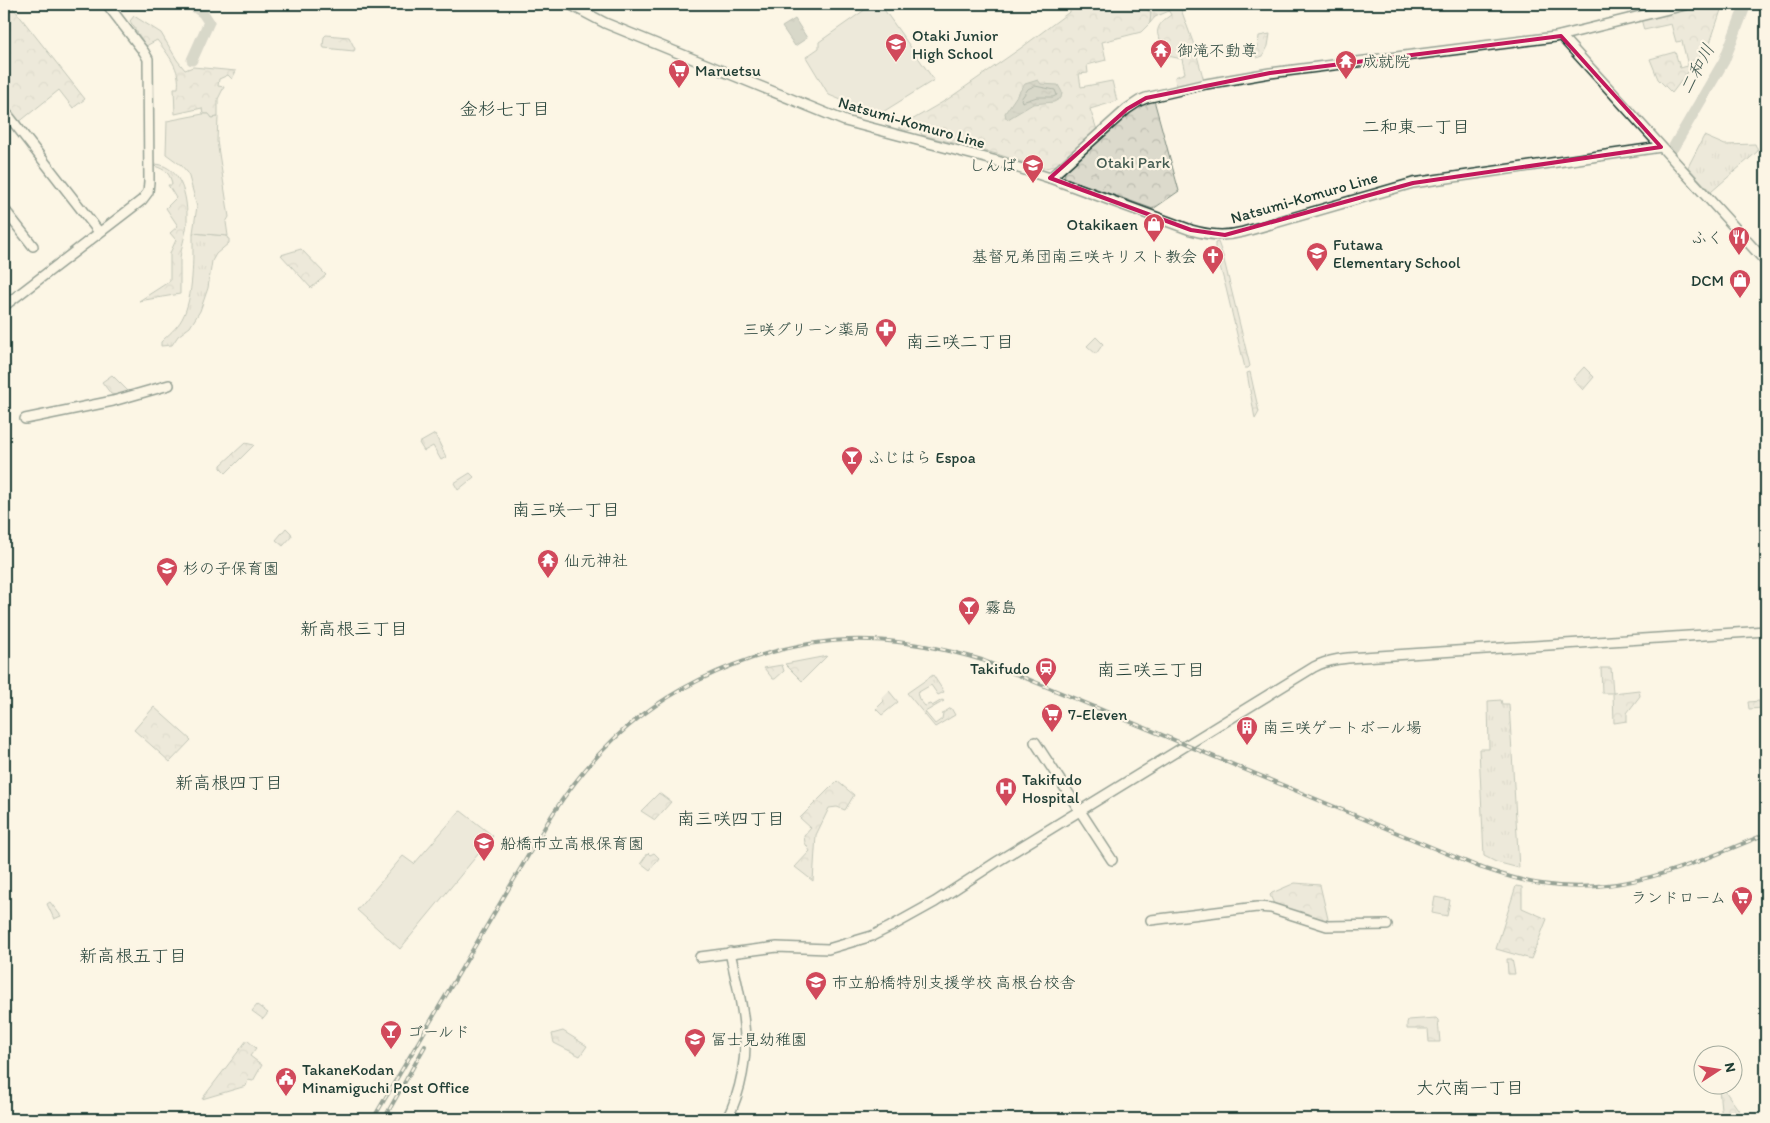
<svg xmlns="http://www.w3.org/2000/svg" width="1770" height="1123" font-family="Itim,'Klee One',sans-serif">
<defs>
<pattern id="grass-tufts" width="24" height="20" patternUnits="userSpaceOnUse" patternTransform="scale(1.25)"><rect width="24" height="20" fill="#dcdacc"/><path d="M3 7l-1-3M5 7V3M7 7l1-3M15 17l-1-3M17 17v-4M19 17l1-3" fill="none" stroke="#bcbcb0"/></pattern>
<pattern id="forest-crowns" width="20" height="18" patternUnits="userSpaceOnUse" patternTransform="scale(1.25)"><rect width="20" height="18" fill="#dcdacc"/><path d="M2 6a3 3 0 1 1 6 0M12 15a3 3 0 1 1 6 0" fill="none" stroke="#bcbcb0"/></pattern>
<pattern id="cemetery-stones" width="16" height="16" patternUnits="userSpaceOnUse" patternTransform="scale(1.25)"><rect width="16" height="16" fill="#dcdacc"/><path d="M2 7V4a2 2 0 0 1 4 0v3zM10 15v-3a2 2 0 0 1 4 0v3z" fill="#bcbcb0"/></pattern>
<pattern id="water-ripples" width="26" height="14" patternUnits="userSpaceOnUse" patternTransform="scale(1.25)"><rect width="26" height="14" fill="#aeb3a7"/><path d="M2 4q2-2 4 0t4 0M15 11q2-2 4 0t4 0" fill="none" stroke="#8d9389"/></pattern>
</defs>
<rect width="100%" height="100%" fill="#fcf5e5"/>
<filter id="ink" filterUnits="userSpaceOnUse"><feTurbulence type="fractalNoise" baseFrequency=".02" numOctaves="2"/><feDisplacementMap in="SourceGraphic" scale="10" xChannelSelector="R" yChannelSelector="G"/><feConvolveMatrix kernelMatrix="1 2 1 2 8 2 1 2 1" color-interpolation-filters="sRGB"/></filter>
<g filter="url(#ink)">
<g fill="url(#grass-tufts)" stroke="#7e8c80">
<polygon points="1704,136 1725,145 1755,144 1758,151 1711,192 1688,167"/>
<path d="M 193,233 L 228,236 L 227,238 L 229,239 L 229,243 L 216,254 L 212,261 L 208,288 L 200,311 L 190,327 L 178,336 L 172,345 L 161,346 L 161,342 C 168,335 177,328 182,319 C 194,297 193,258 193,233 Z"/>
<polygon points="933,675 944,692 938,695 931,685 917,693 919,699 925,706 930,704 932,706 942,700 944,701 925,712 935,724 942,719 943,713 951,708 955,715 935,727 907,693"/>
<polygon points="1501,700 1502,704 1509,704 1519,868 1496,862 1484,856 1479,749 1489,749 1488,701"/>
</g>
<g fill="url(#forest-crowns)" stroke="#7e8c80">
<polygon points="10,4 85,99 73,108 59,90 18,123 4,105 4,9"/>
<path d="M 1080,4 L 1140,4 L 1151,13 L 1150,23 L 1141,32 L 1102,42 L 1106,60 L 1087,65 L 1088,73 L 1079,74 L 1081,87 L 1112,81 L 1117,101 L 1090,109 L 1097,130 C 1083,143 1061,170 1041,168 L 997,154 L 922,135 L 918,127 L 907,131 L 898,128 L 948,99 L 1021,48 Z"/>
<path d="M 1165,4 L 1179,4 L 1194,45 L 1204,81 L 1176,86 L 1175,77 L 1185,73 L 1182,59 L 1168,56 C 1166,52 1166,48 1165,44 C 1164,42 1161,40 1159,38 C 1154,28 1163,20 1171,15 Z"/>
<polygon points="1703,4 1723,4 1710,43 1672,93 1658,79 1650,59 1675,52 1680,68 1688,66 1682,41 1676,42 1671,24 1644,30 1641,19"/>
<path d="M 134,16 L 161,33 L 177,60 L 185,70 L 193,67 L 236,71 L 232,79 L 228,75 L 219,79 L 218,86 L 224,87 L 218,99 L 218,117 L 212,118 L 209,114 L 203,114 L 202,108 L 175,114 L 174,88 L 178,88 C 181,70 168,54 157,40 L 146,46 L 130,21 Z"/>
<polygon points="1270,34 1268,46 1263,56 1257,58 1254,47 1258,46 1259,36"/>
<polygon points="326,35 349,37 355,49 354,51 324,48 323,46 324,37"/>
<path d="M 1154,100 L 1179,191 L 1153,209 L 1066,178 L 1064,176 L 1065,172 C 1089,150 1126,109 1154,100 Z"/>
<path d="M 157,164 C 181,168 187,196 187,216 C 188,230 181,245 180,259 C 180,270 180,282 180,294 L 139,301 L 170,281 L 170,253 L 176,240 L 170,233 L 178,226 L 166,208 L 176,198 L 168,185 L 172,185 C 171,174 165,169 154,166 Z"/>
<polygon points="1218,242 1223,256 1250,366 1248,368 1245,368 1226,288 1215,248 1215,243"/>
<polygon points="301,249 326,275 311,288 281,255"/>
<polygon points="1096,337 1103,344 1096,354 1087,346"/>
<polygon points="1584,367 1594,377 1583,390 1573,379"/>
<polygon points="1250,372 1259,412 1255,419 1247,373"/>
<polygon points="112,375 129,392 115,395 111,394 102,382"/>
<polygon points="435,434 446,457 441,460 433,446 424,451 419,443"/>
<polygon points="245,443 254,445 226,473 221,468 221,465"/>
<polygon points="470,473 474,477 458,490 454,483"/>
<polygon points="286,528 291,533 292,536 283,546 276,540"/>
<polygon points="827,656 802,681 785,664"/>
<polygon points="782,665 784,671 775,679 773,679 764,668"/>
<polygon points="1601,668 1611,668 1613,693 1639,690 1640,696 1627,713 1627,721 1614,723 1613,693 1602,693"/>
<polygon points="889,691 898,702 882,715 876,709 884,701 882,698"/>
<polygon points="1759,701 1762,704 1763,708 1749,709 1748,702"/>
<polygon points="154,707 191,740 170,762 134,730"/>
<polygon points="837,781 854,795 845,810 837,807 829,808 816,835 813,881 795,867 810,851 805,843 804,836 811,828 800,818"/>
<polygon points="659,793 671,802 655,820 641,811"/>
<polygon points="648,853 650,855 654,853 659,858 650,870 641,863"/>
<polygon points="1295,883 1320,885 1328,919 1327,921 1274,904 1270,895 1272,893"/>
<polygon points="1516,886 1522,887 1522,908 1547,919 1531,959 1496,949"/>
<polygon points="1435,897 1450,900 1447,916 1432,913"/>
<polygon points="50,902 61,916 54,919 47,904"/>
<polygon points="1507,959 1512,959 1515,974 1508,974"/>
<polygon points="257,1005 268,1013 263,1019 252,1011"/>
<polygon points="1436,1018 1438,1020 1440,1042 1429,1042 1428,1029 1407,1029 1407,1023 1408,1020"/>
<polygon points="563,1031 587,1046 580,1056 554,1043 552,1034"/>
<polygon points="247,1040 256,1048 250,1056 262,1065 253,1081 248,1080 246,1086 202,1099"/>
<polygon points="1723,1088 1745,1119 1722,1119 1719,1089"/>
</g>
<polygon fill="url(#cemetery-stones)" stroke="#7e8c80" points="1140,4 1165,4 1169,11 1155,17 1150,23 1151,13"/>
<g fill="#dcdacc" stroke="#7e8c80">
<polygon points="873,4 880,4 934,80 878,115 829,95 806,57 819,48 819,42"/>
<polygon points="203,114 209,114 212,118 218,117 217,141 229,217 226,222 228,236 193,233 197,206 188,173 181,165 166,154 167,121"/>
<polygon points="461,811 493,836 400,949 357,910 403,856 414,864 459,812"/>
</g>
<g fill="url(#water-ripples)" stroke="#758479">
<polygon points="795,19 807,38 795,46 782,27"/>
<polygon points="1038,80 1041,84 1058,85 1062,92 1061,98 1054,102 1033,104 1008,119 1006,118 1005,113 1022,88 1025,84"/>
</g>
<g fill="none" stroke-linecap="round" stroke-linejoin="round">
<polygon stroke="#586c62" stroke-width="1" points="1035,86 1055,90 1057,95 1053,97 1037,97 1022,102 1021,99 1028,89"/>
<g stroke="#aeb3a7" stroke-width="11">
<polyline points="191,4 203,13 209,22 192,60"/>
<polyline points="1673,148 1724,61 1746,4"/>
</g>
<g stroke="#1f3d34" stroke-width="12">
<g id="secondary">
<path d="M 569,4 L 605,23 L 845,121 L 997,161 L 1050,178 L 1191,230 C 1209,235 1224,237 1243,232 L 1413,183 L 1661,147"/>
<polyline points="1561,36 1766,262"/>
<polyline points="4,110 99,232"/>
<polyline points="1050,178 1127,109 1139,101 1146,98 1206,84 1270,73 1555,37 1689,4"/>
<polyline points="4,209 33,246"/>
<polyline points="4,306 142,200 148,192 149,182 148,59 144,52 107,4"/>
<polyline points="25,419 113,401 169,385"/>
<polyline points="1035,742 1112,860"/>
<polyline points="1151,920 1257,907 1271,908 1327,926 1387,925"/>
<path d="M 700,957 L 777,947 L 828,949 L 872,936 L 890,927 L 935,902 L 998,861 L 1314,667 C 1329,659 1345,658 1363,657 L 1766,631"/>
<path d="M 727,1119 C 741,1092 748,1056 744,1025 C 742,1001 735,976 730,952"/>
</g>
</g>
<use href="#secondary" stroke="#fcf5e5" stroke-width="9"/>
<g stroke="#1f3d34" stroke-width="4">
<g id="rail">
<path d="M 373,1119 L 552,815 C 570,787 591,761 614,739 C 679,677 781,637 870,640 C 909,641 945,649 982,660 L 1479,867 C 1500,874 1520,881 1542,884 C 1622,897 1694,864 1766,834"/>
<polyline points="384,1119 425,1046"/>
</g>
</g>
<use href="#rail" stroke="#fcf5e5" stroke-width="2" stroke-dasharray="5.5" stroke-linecap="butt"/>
</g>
</g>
<path d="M0 0H1770V1123H0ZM 1561,36 L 1661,147 L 1413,183 L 1225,235 L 1191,230 L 1050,178 L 1127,109 L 1146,98 L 1270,73 Z" fill="#fcf5e5" fill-opacity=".55" fill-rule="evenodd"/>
<path fill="none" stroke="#c2185b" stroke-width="4" stroke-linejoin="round" d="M 1561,36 L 1661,147 L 1413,183 L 1225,235 L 1191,230 L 1050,178 L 1127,109 L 1146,98 L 1270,73 Z"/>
<defs>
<g id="school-pin" transform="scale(1.125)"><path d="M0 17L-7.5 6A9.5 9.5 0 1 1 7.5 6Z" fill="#d1495b" stroke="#fcf5e5"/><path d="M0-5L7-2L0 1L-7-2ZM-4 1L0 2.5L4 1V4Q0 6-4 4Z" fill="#fff"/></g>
<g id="temple-pin" transform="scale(1.125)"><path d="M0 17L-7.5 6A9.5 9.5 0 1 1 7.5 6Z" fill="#d1495b" stroke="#fcf5e5"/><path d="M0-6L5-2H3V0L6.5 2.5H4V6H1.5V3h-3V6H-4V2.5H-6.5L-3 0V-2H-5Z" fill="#fff"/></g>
<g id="supermarket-pin" transform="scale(1.125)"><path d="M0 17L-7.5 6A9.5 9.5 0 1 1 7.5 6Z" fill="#d1495b" stroke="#fcf5e5"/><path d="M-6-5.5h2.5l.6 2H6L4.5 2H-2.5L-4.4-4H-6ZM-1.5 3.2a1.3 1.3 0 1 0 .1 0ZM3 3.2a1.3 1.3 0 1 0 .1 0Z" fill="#fff"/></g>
<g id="shop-pin" transform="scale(1.125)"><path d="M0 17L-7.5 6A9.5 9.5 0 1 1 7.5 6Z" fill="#d1495b" stroke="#fcf5e5"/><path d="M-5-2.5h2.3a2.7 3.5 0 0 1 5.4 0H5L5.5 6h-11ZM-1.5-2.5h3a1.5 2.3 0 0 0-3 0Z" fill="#fff"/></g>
<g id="restaurant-pin" transform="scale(1.125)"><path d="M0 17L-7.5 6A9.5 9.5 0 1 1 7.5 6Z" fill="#d1495b" stroke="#fcf5e5"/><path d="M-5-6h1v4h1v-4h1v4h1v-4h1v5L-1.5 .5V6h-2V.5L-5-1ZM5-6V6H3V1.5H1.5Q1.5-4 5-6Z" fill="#fff"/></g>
<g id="church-pin" transform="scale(1.125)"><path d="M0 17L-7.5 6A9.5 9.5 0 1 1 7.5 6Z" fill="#d1495b" stroke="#fcf5e5"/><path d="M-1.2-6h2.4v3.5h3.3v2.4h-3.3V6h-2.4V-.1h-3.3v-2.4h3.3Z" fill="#fff"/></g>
<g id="pharmacy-pin" transform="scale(1.125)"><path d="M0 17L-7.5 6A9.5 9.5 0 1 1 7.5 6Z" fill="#d1495b" stroke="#fcf5e5"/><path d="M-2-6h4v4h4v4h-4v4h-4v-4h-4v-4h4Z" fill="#fff"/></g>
<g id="bar-pin" transform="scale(1.125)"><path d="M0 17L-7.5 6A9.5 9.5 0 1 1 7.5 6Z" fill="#d1495b" stroke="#fcf5e5"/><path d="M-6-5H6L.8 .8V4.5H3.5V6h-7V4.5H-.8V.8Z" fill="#fff"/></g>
<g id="station-pin" transform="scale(1.125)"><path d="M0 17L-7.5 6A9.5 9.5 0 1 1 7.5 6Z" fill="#d1495b" stroke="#fcf5e5"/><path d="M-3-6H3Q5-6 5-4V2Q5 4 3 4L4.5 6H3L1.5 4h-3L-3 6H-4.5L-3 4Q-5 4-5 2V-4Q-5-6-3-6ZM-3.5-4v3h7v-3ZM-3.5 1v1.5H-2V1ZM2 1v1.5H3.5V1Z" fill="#fff"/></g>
<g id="building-pin" transform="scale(1.125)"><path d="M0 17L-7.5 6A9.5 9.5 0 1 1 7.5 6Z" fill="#d1495b" stroke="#fcf5e5"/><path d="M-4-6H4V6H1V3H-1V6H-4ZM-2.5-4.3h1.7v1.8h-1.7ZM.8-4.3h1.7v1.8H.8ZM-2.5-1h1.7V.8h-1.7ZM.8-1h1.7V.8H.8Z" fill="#fff"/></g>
<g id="hospital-pin" transform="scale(1.125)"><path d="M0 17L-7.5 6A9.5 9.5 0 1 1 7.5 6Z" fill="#d1495b" stroke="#fcf5e5"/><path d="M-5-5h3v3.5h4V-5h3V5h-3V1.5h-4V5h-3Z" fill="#fff"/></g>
<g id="civic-pin" transform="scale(1.125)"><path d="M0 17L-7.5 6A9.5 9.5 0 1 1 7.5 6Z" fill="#d1495b" stroke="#fcf5e5"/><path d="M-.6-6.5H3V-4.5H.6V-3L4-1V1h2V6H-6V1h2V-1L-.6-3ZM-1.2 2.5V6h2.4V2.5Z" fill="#fff"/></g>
</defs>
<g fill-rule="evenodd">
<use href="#school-pin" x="896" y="44"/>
<use href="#temple-pin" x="1161" y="50"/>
<use href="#temple-pin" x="1346" y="61"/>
<use href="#supermarket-pin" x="679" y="70"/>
<use href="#school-pin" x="1033" y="165"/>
<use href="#shop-pin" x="1154" y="224"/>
<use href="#restaurant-pin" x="1739" y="237"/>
<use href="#school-pin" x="1317" y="253"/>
<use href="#church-pin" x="1213" y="256"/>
<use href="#shop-pin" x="1740" y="280"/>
<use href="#pharmacy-pin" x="886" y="329"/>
<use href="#bar-pin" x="852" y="457"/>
<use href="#temple-pin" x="548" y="560"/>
<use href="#school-pin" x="167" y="568"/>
<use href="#bar-pin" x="969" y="607"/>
<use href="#station-pin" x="1046" y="668"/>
<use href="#supermarket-pin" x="1052" y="714"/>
<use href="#building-pin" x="1247" y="727"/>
<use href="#hospital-pin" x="1006" y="788"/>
<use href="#school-pin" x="484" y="843"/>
<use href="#supermarket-pin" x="1742" y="897"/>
<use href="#school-pin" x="816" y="982"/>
<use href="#bar-pin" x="391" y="1031"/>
<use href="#school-pin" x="695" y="1039"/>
<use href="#civic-pin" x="286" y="1078"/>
</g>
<g text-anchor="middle" stroke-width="4.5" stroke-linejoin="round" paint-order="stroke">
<g font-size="16" fill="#1f3d34" stroke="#fcf5e5" text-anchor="start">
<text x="912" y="41">Otaki Junior<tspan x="912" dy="18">High School</tspan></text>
<text x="1177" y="56">御滝不動尊</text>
<text x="1362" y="67">成就院</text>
<text x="695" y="76">Maruetsu</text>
<text x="1017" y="171" text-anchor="end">しんば</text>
<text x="1138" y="230" text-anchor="end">Otakikaen</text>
<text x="1723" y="243" text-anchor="end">ふく</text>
<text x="1333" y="250">Futawa<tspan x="1333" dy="18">Elementary School</tspan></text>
<text x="1197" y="262" text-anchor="end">基督兄弟団南三咲キリスト教会</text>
<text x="1724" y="286" text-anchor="end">DCM</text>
<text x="870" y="335" text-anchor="end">三咲グリーン薬局</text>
<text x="868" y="463">ふじはら Espoa</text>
<text x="564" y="566">仙元神社</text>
<text x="183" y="574">杉の子保育園</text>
<text x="985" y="613">霧島</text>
<text x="1030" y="674" text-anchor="end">Takifudo</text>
<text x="1068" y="720">7-Eleven</text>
<text x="1263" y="733">南三咲ゲートボール場</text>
<text x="1022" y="785">Takifudo<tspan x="1022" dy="18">Hospital</tspan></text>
<text x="500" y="849">船橋市立高根保育園</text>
<text x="1726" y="903" text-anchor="end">ランドローム</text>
<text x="832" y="988">市立船橋特別支援学校 高根台校舎</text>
<text x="407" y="1037">ゴールド</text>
<text x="711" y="1045">冨士見幼稚園</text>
<text x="302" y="1075">TakaneKodan<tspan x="302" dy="18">Minamiguchi Post Office</tspan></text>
</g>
<g font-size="16" fill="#1f3d34" stroke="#fcf5e5">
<text transform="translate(912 122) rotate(16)" y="6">Natsumi-Komuro Line</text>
<text transform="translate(1304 197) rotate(-16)" y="6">Natsumi-Komuro Line</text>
</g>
<g font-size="16" fill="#455c52" stroke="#fcf5e5">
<text x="1133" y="168">Otaki Park</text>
</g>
<g font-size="18" font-style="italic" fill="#435a51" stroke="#fcf5e5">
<text transform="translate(1697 69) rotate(-62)" y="6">二和川</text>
</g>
<g font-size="18" fill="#1f3d34" stroke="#fcf5e5">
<text x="505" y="115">金杉七丁目</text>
<text x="1416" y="133">二和東一丁目</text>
<text x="960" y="348">南三咲二丁目</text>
<text x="566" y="516">南三咲一丁目</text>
<text x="354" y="635">新高根三丁目</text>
<text x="1151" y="676">南三咲三丁目</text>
<text x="229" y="789">新高根四丁目</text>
<text x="731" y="825">南三咲四丁目</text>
<text x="133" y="962">新高根五丁目</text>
<text x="1470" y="1094">大穴南一丁目</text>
</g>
</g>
<rect width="1770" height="1123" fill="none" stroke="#fcf5e5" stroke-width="20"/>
<rect x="10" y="10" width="1750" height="1103" fill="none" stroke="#1f3d34" stroke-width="2" filter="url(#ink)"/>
<g transform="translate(1718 1070) rotate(78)"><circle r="24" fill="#fcf5e5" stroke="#a4ab9e"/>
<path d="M0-4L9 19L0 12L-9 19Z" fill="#d1495b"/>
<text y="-8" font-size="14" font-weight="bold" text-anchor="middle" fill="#1f3d34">N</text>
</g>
</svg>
